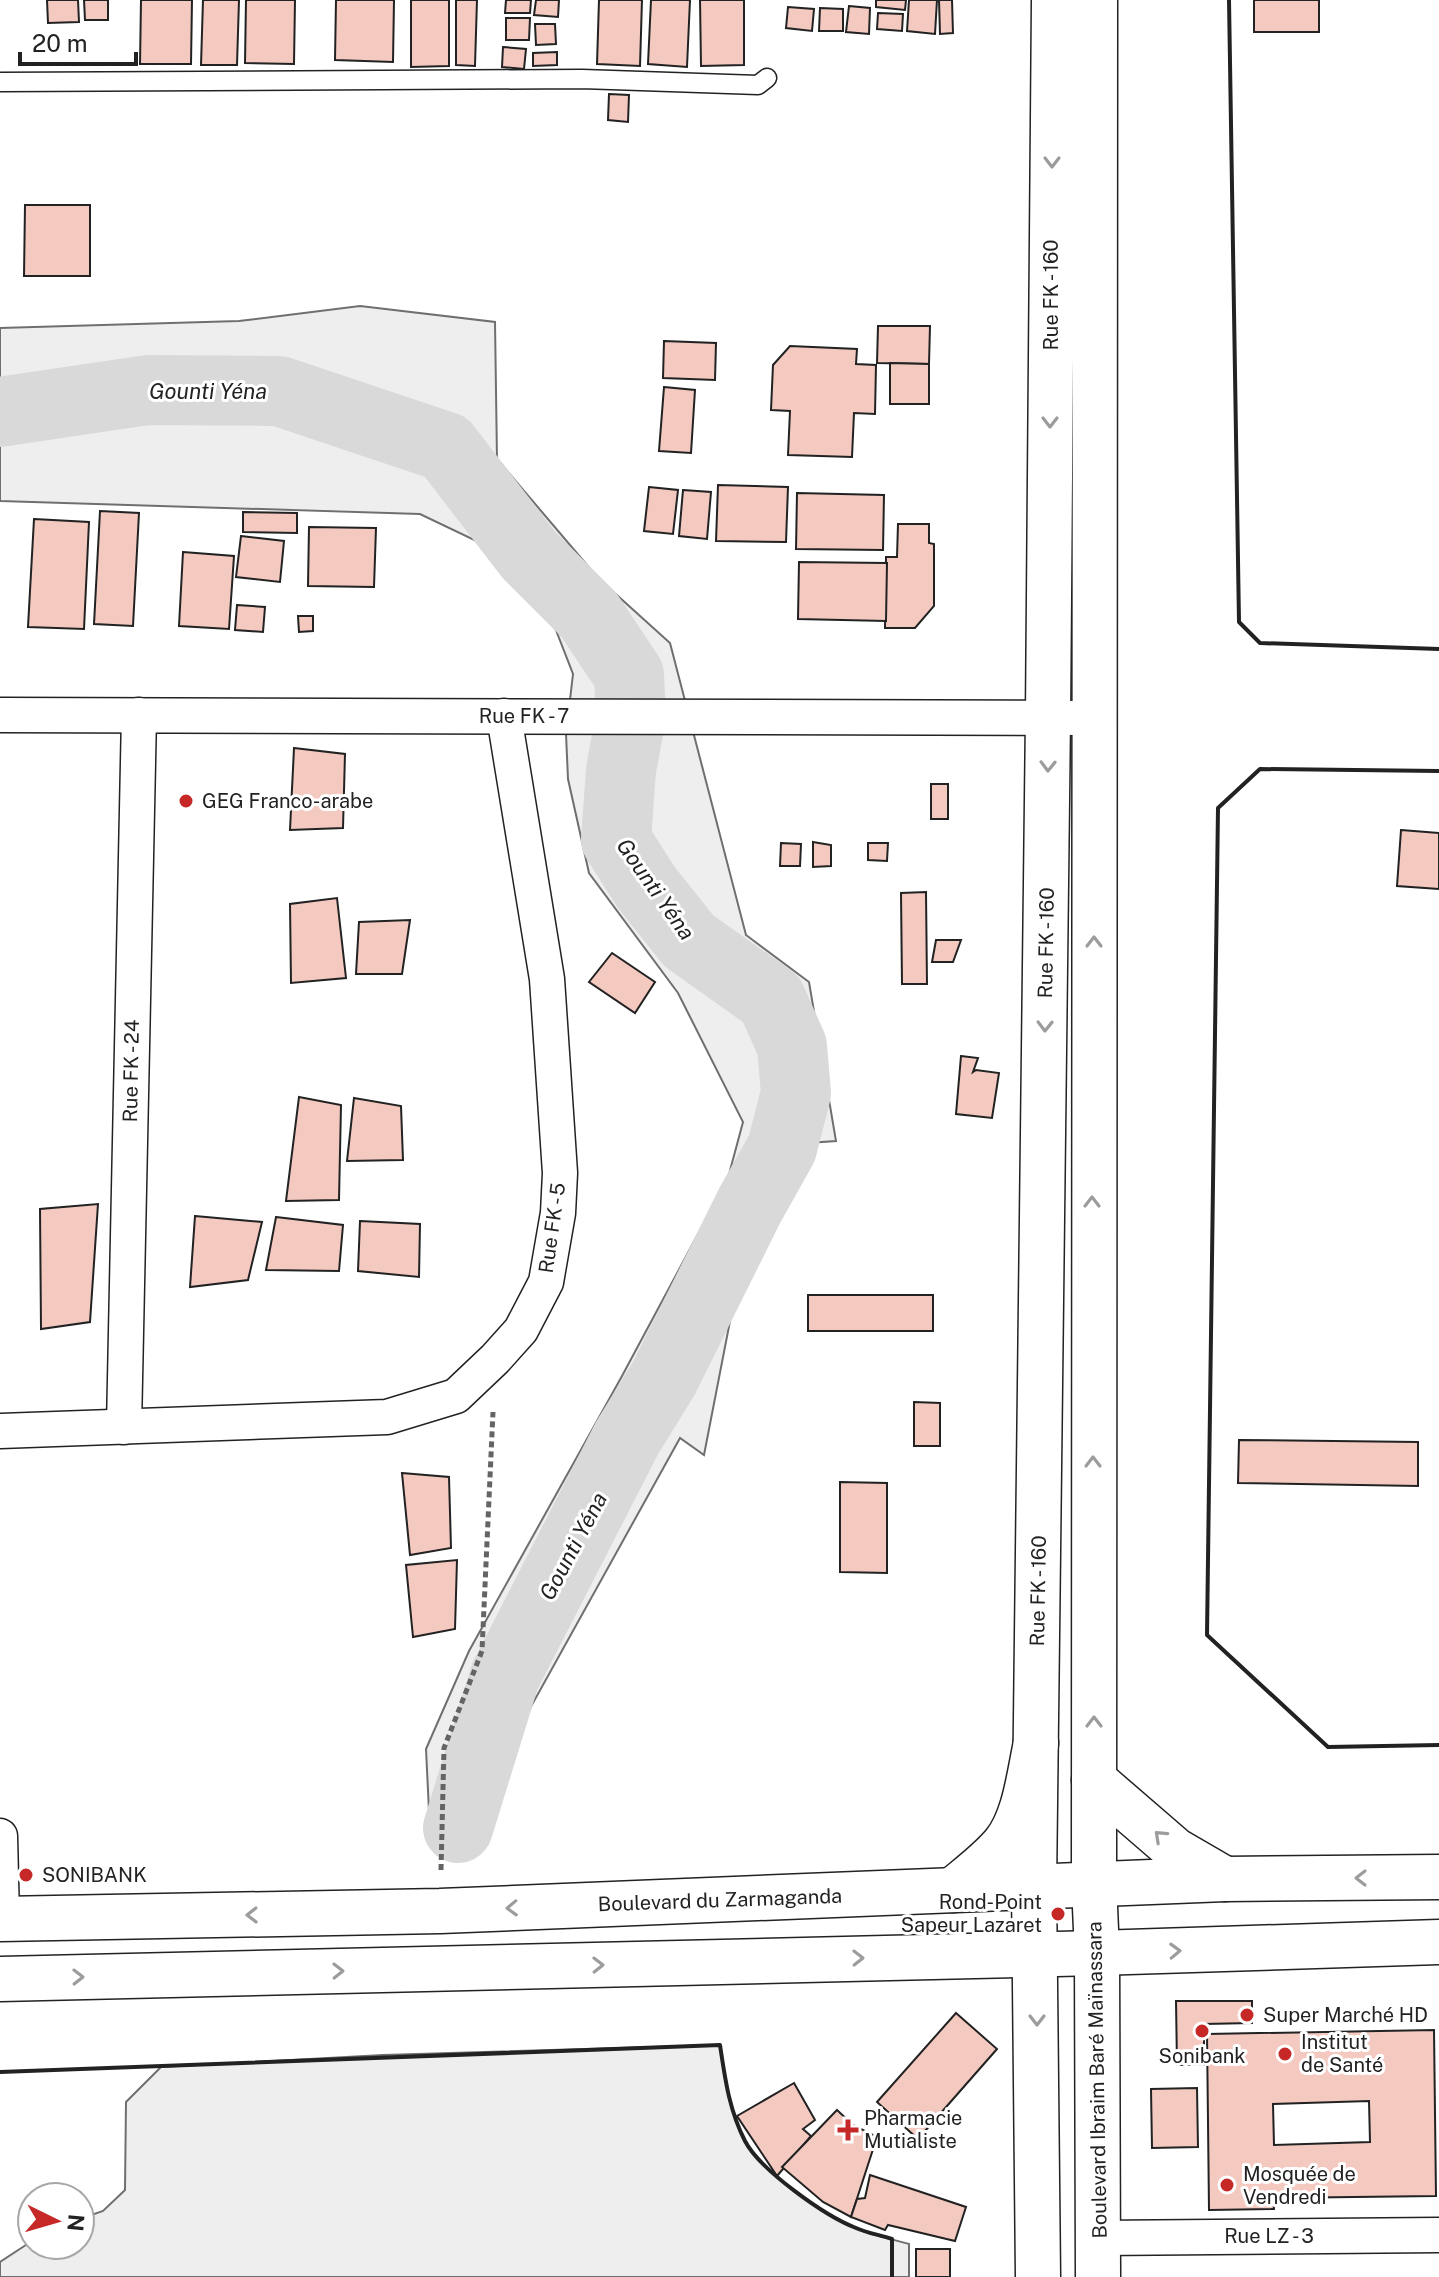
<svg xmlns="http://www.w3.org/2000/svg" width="1439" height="2277" font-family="'Public Sans',sans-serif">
<rect width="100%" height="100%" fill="#fff"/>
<g fill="#eee" stroke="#6f6f6f" stroke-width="2">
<polygon points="360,306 495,322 497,459 598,578 670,643 746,935 809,982 836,1141 764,1146 704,1455 680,1438 493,1775 458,1828 430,1832 426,1749 469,1651 622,1376 728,1178 743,1122 678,993 589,873 568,779 566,734 573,674 552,620 508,556 420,514 0,501 0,328 239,321"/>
<path d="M 720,2045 C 725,2078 729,2110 744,2140 C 760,2170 825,2215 855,2228 C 872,2235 892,2239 909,2244 L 909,2277 L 0,2277 L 0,2262 L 32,2241 L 32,2245 L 80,2245 L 80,2219 L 103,2211 L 125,2190 L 126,2102 L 161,2067 L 383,2055 Z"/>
</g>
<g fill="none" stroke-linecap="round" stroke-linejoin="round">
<polyline stroke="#d9d9d9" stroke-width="70" points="0,412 148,390 279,391 446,447 529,555 589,615 629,675 631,716 621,770 616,840 646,887 689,941 771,999 792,1046 796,1093 782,1148 750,1205 664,1378 627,1438 505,1676 458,1828"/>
</g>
<g fill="#f3c9c0" stroke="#222" stroke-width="2" fill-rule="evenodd">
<polygon points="47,0 78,0 79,22 48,23"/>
<polygon points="84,0 108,0 108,20 85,20"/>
<polygon points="141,0 192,0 191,64 140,64"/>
<polygon points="203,0 239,0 237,65 201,65"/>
<polygon points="246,0 295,0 294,64 245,63"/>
<polygon points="336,0 394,0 393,62 335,60"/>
<polygon points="411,0 449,0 449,66 411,67"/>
<polygon points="456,0 477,0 475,66 456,65"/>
<polygon points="506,0 531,0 530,13 505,13"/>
<polygon points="536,0 559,0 558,17 534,15"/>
<polygon points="599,0 642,0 640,66 597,64"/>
<polygon points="651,0 690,0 687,67 648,64"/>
<polygon points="700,0 744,0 744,65 701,66"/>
<polygon points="876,0 906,0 905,10 876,7"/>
<polygon points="909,0 937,0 935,34 907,31"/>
<polygon points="939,0 952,0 953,33 940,34"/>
<rect x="1254" y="0" width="65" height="32"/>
<polygon points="849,6 870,8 869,34 846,32"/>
<polygon points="788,7 814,9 812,31 786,28"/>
<polygon points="820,8 843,9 843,31 819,31"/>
<polygon points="878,13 903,14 902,31 877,29"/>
<polygon points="506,18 530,18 529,40 506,40"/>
<polygon points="535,24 555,24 556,44 536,45"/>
<polygon points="503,47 526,49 524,69 502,67"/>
<polygon points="557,52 557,65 533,66 533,53"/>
<polygon points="609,94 629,95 628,122 608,120"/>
<polygon points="25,205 90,205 90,276 24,276"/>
<polygon points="878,326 930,326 929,364 877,363"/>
<polygon points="664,341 716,343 715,380 663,378"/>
<polygon points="790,346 857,349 856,364 876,365 875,414 854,413 852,457 788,455 790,411 771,410 773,365"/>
<polygon points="890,363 929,364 929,404 890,404"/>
<polygon points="664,387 695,390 691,453 659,451"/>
<polygon points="718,485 788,487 786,542 716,541"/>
<polygon points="649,487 678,490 673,534 644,531"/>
<polygon points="683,490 711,492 707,539 679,536"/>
<polygon points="797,493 884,495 883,550 796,549"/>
<polygon points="100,511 139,513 133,626 94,624"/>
<polygon points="243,512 297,513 297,533 243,532"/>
<polygon points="34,519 89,522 84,629 28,627"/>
<polygon points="898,524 929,524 929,543 934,544 934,606 915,628 885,628 886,557 897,557"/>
<polygon points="309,527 376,528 374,587 308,586"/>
<polygon points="241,536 284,541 280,582 236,577"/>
<polygon points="183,552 234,556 229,629 179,626"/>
<polygon points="799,562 887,563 886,621 798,619"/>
<polygon points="237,605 265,607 263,632 235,630"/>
<polygon points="298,616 313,616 313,631 299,632"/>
<polygon points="294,748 345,754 343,828 290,830"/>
<rect x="931" y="784" width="17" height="35"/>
<polygon points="1401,830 1439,833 1439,889 1397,886"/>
<polygon points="813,842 831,845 831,866 813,867"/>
<polygon points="781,843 801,844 800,866 780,866"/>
<polygon points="868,843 888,843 887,861 868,860"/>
<polygon points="926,892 927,984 902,984 901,893"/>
<polygon points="337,898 346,978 291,983 290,904"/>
<polygon points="410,920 402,974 356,974 359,922"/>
<polygon points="936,940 961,940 953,962 932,962"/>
<polygon points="612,953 655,982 635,1013 589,982"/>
<polygon points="961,1056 978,1058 973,1072 976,1070 999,1073 992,1118 956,1114"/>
<polygon points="299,1097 341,1105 339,1200 286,1201"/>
<polygon points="354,1098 401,1106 403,1160 347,1161"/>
<polygon points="98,1204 90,1322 41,1329 40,1209"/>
<polygon points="195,1216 262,1222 248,1280 190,1287"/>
<polygon points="276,1217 343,1225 339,1271 266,1270"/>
<polygon points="360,1221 420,1224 419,1277 358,1271"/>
<rect x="808" y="1295" width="125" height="36"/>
<polygon points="914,1402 940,1403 940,1446 914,1446"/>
<polygon points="1239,1440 1418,1442 1418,1486 1238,1483"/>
<polygon points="402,1473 449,1477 451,1548 410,1555"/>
<polygon points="840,1482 887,1483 887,1573 840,1572"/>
<polygon points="457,1560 455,1629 413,1637 406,1565"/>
<polygon points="1176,2001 1252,2001 1252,2023 1204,2024 1204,2065 1177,2065"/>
<polygon points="956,2013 997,2049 918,2139 877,2102"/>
<path d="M 1434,2030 L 1436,2196 L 1273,2198 L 1274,2209 L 1209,2210 L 1207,2034 ZM 1369,2101 L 1370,2142 L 1274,2145 L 1273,2104 Z"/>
<polygon points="794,2083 815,2120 803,2129 811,2136 777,2176 737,2116"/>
<polygon points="1197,2088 1198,2147 1152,2148 1151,2089"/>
<polygon points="837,2110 853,2125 877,2137 851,2217 823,2202 782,2167"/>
<polygon points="870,2175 966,2207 955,2241 888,2225 885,2230 851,2217 857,2199 865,2198"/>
<rect x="916" y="2249" width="34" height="28"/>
</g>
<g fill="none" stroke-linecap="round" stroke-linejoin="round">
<g stroke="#222" stroke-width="21">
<polyline id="service" points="0,82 582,79 758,85 767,78"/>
</g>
<g stroke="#222" stroke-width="37">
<g id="minor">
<polyline points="0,715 1095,718"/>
<polyline points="124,1427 139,715"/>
<polyline points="0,1431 387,1417 456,1396 495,1359 521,1330 546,1282 558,1213 560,1173 547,979 504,716"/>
<polyline points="0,1836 2,1919"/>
<polyline points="1098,2238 1439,2235"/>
</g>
</g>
<g stroke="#222" stroke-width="47">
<g id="secondary">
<polyline points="1095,0 1094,1884 1097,1953 1098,2277"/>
<polyline points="1038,2277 1034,1886 1048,716 1054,0"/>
</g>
</g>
<g stroke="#222" stroke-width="47">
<g id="primary">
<polyline points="1094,1780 1175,1850 1225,1879"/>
<path d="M 953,1890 C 971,1875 990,1861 1004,1844 C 1025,1818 1029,1775 1036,1743"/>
<polyline points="0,1919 440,1911 1225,1879 1439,1877"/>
<polyline points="0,1979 1097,1953 1439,1942"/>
</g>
</g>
<polyline stroke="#646464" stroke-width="5" stroke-dasharray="6 4" stroke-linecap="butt" points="441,1870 444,1748 482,1651 493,1412"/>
<use href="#service" stroke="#fff" stroke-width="18"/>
<use href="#minor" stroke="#fff" stroke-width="34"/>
<use href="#secondary" stroke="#fff" stroke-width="44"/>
<use href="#primary" stroke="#fff" stroke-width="44"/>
<g stroke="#222" stroke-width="4">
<polyline points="1229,0 1239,622 1260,643 1439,649"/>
<polyline points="1439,771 1260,769 1218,808 1207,1635 1328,1747 1439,1745"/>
<path d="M 0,2072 L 720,2045 C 725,2078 729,2110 745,2141 C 760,2170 825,2216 856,2228 C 867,2233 880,2235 892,2239 L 892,2277"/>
</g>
</g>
<defs><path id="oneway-chevron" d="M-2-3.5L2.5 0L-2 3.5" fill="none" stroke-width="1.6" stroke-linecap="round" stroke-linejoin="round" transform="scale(2)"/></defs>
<g stroke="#9c9c9c">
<use href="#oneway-chevron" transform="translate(1052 162) rotate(90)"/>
<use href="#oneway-chevron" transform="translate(1050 422) rotate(90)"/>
<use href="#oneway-chevron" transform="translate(1048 766) rotate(91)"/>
<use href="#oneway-chevron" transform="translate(1094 942) rotate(-90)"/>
<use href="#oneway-chevron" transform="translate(1045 1026) rotate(91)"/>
<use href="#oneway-chevron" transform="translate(1092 1202) rotate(-90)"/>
<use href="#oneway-chevron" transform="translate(1093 1462) rotate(-90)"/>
<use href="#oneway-chevron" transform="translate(1094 1722) rotate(-90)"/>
<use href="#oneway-chevron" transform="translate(1160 1836) rotate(-137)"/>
<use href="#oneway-chevron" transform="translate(1361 1878) rotate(180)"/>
<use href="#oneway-chevron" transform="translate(512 1908) rotate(178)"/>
<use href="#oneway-chevron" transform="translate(252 1915) rotate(179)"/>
<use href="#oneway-chevron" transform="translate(1175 1951) rotate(-2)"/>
<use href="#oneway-chevron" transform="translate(858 1958) rotate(-1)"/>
<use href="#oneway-chevron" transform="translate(598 1965) rotate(-1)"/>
<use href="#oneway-chevron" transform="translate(338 1971) rotate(-1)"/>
<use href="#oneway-chevron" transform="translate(78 1977) rotate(-1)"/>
<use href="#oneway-chevron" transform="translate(1037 2020) rotate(90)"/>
</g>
<g fill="#c62828" stroke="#fff" stroke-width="3">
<circle cx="186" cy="801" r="8"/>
<circle cx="26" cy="1875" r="8"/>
<circle cx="1058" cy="1914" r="8"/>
<circle cx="1247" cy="2015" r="8"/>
<circle cx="1202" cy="2031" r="8"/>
<circle cx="1285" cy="2054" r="8"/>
<path d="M844 2118h8v8h8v8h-8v8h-8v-8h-8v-8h8z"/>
<circle cx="1227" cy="2185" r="8"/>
</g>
<g text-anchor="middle" stroke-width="6" stroke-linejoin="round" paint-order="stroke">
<g font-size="20" fill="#222" stroke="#fff">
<text transform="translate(1051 295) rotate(-90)" y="7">Rue FK - 160</text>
<text x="524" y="723">Rue FK - 7</text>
<text transform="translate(1046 943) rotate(-89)" y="7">Rue FK - 160</text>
<text transform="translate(131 1071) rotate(-89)" y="7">Rue FK - 24</text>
<text transform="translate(552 1228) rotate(-82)" y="7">Rue FK - 5</text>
<text transform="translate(1038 1591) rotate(-89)" y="7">Rue FK - 160</text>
<text transform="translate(720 1900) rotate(-2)" y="7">Boulevard du Zarmaganda</text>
<text transform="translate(1097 2080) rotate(-91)" y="7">Boulevard Ibraim Baré Maïnassara</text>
<text x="1269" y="2243">Rue LZ - 3</text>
</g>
<g font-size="20" fill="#222" stroke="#fff" text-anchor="start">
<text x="202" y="808">GEG Franco-arabe</text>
<text x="42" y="1882">SONIBANK</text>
<text x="1042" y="1909" text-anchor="end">Rond-Point<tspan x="1042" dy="23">Sapeur Lazaret</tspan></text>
<text x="1263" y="2022">Super Marché HD</text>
<text x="1301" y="2049">Institut<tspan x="1301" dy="23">de Santé</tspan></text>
<text x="1202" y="2063" text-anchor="middle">Sonibank</text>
<text x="864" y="2125">Pharmacie<tspan x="864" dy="23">Mutialiste</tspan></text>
<text x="1243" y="2181">Mosquée de<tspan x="1243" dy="23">Vendredi</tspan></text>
</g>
<g font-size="22" font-style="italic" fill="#222" stroke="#fff">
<text x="208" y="399">Gounti Yéna</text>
<text transform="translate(656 889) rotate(55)" y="8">Gounti Yéna</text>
<text transform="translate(573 1546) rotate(-62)" y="8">Gounti Yéna</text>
</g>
</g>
<g transform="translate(56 2221) rotate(95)"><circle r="38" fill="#ffffff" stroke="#a7a7a7" stroke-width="2"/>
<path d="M0-6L14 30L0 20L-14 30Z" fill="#c62828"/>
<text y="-12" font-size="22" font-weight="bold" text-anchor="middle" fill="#222222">N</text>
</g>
<path d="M20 52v12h116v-12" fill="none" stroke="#222222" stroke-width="4"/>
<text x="32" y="52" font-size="24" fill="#222222" stroke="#ffffff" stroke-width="6" paint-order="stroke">20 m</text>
</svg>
